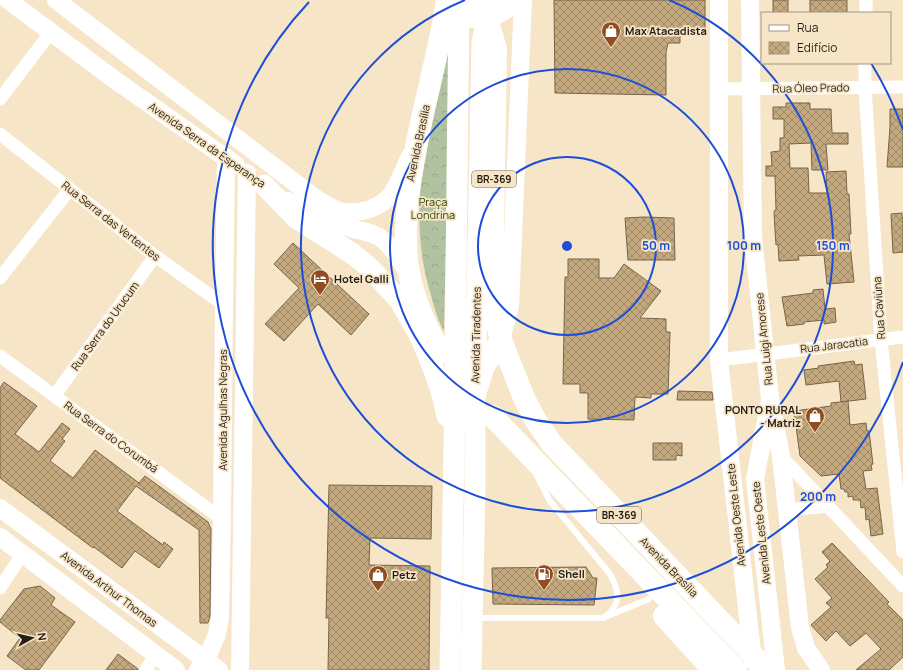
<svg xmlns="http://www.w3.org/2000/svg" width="903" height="670" font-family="Manrope,sans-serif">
<defs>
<pattern id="forest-crowns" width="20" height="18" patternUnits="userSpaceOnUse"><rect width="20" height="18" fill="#b1c2a1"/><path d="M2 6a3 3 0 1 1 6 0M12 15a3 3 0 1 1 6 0" fill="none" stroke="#98a68a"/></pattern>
<pattern id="building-cross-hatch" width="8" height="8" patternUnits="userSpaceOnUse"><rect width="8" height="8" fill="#c5a97e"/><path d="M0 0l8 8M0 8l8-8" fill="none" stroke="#a08966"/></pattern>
</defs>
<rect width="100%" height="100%" fill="#f7e5c8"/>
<path fill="url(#forest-crowns)" d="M 451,18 L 444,331 C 438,321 435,310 432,299 C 420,261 418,228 420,189 Z"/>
<g fill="url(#building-cross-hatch)" stroke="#75644b">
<polygon points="554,0 705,0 705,33 680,33 680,43 668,43 666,52 666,95 555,93"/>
<rect x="773" y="0" width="15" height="13"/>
<rect x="810" y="0" width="37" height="13"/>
<polygon points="786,103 810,103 810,109 831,109 832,133 848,133 848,144 826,144 828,170 812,170 811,143 789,144 790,168 808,168 809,193 827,193 826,172 846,171 847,194 849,194 851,234 849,234 854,282 827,284 824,255 798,256 799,260 779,261 778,244 776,245 775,230 774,211 776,210 775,176 766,176 766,166 772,166 771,152 780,151 780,138 784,138 784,119 773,119 773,107 786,107"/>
<polygon points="890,109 903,109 903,167 887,167 890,127"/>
<polygon points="902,213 902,218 903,218 903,252 893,253 891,214"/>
<polygon points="644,217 674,218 675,260 628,260 625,218"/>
<polygon points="293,243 369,314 351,335 318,304 284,341 265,324 299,288 274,264"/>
<polygon points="568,259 599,259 599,278 614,278 624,264 661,291 640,318 666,319 666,332 670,332 668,394 651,394 651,398 635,397 634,420 588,419 588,393 580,393 580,384 563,384 565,277 568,277"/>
<polygon points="823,289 825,309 835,308 836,322 824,324 824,320 804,322 804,324 787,326 782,297 813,293 813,290"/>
<polygon points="854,361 855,365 862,364 866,399 841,402 839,381 806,385 804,370 819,368 818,366"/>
<polygon points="4,382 37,406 15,434 39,452 62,423 70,429 62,439 65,441 50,461 73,478 95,450 139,483 138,484 145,476 208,522 211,529 210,616 208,623 200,623 199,530 136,486 117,511 163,545 164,542 173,549 159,568 135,551 122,568 94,547 93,548 0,478 0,388"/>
<polygon points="678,391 712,392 713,400 677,400"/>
<polygon points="848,401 850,425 866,423 867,431 869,431 873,464 871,465 872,470 863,471 866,489 877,488 883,534 871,536 869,519 866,520 865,507 861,508 860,500 853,500 853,496 848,497 848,492 845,492 844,489 841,489 839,474 821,476 800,456 794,411 831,406 831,403"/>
<polygon points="653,443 682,443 682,456 676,455 676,460 653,460"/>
<polygon points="329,485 432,486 431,539 370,538 369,565 430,566 429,670 328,670 329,618 326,618"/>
<polygon points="832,543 889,602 887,604 903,620 903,657 889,670 856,670 881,649 866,633 850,646 836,631 826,641 811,625 831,607 826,603 832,598 815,579 828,567 826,565 830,561 822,552"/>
<polygon points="586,567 593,578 597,578 594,605 493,604 492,568"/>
<polygon points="40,586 55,598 51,605 75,622 39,670 26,670 7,656 20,638 0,622 0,620 24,589"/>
<polygon points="118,654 138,669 138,670 106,670"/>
</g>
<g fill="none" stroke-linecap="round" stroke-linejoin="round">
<g stroke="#fff" stroke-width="6">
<path d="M 537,476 L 550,501 L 610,574 C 620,593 622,605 603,618"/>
<polyline points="476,618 603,618 649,599"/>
</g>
<g stroke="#fff" stroke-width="13">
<polyline points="866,13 866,0"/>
<polyline points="865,63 865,87 881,340 903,552"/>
<polyline points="719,89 903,87"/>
<polyline points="0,99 51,32"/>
<polyline points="0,134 155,256 224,305"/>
<polyline points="0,278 70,189"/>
<polyline points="0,356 222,519"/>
<polyline points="719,360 903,337"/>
<polyline points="55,395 155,256"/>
<polyline points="781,456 903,586"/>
<polyline points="787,510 828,506"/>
<polyline points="0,588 23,553"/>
<polyline points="146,670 156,654"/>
</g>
<g stroke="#fff" stroke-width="18">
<polyline points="8,0 115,80 236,165"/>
<path d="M 56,0 L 311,195 C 320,201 329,208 340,211 C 358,215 379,209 391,195 C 399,184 404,169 410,156"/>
<polyline points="719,0 719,360 753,661"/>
<polyline points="750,0 753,237 770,398 781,456 800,627 806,648 821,670"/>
<path d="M 288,201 C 308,214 327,221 350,228 C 361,231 373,232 382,239 C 394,248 401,262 409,274"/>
<polyline points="501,340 510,306 523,0"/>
<polyline points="769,405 755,479 776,670"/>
<polyline points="0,508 219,670"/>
<polyline points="0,537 176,670"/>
<polyline points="198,670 206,661 210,651 217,634 220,617 222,519 224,305 226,157"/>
<polyline points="240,670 247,173"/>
</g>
<g stroke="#fff" stroke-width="21">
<polyline points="264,185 296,218 353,254 371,269 400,301 421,338 435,373 442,394 447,416"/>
<polyline points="450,670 454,452 459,0"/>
<polyline points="471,670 475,487 475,394 482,43 487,18"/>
</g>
<g stroke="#fff" stroke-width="22">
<polyline points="467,0 468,6 473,17 487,18 506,8 512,0"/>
<polyline points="488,0 487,18 496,49 492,294 496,320 501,340 524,398 536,421 552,444 767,670"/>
<path d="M 441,353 C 424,324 411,294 407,260 C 405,241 406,221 408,202 C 414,134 437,68 447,0"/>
<polyline points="475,394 484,366 501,340"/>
<polyline points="492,416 736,670"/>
<polyline points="664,616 713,670"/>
</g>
</g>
<g fill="none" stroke="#1d4ed8" stroke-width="2">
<circle cx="567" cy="246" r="89"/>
<circle cx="567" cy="246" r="177"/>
<path d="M669 0A266 266 0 1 1 465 0"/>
<path d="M903 362A355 355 0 1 1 309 2M871 63A355 355 0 0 1 903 130"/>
</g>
<defs>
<g id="shop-pin" transform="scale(1)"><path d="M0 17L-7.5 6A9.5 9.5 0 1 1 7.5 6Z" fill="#914c21" stroke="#f7e5c8"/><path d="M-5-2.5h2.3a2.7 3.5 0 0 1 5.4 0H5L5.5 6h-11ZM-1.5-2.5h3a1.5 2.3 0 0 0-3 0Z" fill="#fff"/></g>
<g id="hotel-pin" transform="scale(1)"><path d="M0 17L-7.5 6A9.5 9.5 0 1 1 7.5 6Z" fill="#914c21" stroke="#f7e5c8"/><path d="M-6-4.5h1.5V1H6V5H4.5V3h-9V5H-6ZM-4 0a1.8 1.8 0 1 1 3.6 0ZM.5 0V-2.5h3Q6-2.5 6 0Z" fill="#fff"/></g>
<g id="fuel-pin" transform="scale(1)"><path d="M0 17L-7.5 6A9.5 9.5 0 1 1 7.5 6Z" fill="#914c21" stroke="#f7e5c8"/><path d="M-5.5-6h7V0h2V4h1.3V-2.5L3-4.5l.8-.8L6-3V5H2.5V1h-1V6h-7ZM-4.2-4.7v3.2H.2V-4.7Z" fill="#fff"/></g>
</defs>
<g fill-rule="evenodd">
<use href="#shop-pin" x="611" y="31"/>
<use href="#hotel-pin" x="320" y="279"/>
<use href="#shop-pin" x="815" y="416"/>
<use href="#fuel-pin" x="544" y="574"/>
<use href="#shop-pin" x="378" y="575"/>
</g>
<g text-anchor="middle" stroke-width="3.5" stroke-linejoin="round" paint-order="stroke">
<g fill="#f7e5c8" stroke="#635949" stroke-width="1">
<rect x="472" y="171" width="44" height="16" rx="3"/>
<rect x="597" y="507" width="44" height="16" rx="3"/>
</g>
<g font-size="10" font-weight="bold" fill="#241d13">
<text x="494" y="183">BR-369</text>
<text x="619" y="519">BR-369</text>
</g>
<g font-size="11" font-weight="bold" fill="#241d13" stroke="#f7e5c8" text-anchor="start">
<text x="625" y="35">Max Atacadista</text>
<text x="334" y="283">Hotel Galli</text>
<text x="801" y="414" text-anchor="end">PONTO RURAL<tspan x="801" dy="13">- Matriz</tspan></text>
<text x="558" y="578">Shell</text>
<text x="392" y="579">Petz</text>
</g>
<g font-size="11" fill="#241d13" stroke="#f7e5c8">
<text transform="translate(811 88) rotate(-1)" y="4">Rua Óleo Prado</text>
<text transform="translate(418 143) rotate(-78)" y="4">Avenida Brasília</text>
<text transform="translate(207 145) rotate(35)" y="4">Avenida Serra da Esperança</text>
<text transform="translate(111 221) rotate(38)" y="4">Rua Serra das Vertentes</text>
<text transform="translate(879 308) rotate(-94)" y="4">Rua Caviúna</text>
<text transform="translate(105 326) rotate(-54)" y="4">Rua Serra do Urucum</text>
<text transform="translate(476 335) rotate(-89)" y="4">Avenida Tiradentes</text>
<text transform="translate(764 339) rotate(-96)" y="4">Rua Luigi Amorese</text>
<text transform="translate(834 345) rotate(-7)" y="4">Rua Jaracatia</text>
<text transform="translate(223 410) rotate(-90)" y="4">Avenida Agulhas Negras</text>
<text transform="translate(111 437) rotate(36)" y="4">Rua Serra do Corumbá</text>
<text transform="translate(736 515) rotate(-96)" y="4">Avenida Oeste Leste</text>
<text transform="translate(761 533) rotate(-96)" y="4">Avenida Leste Oeste</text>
<text transform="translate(669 567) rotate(46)" y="4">Avenida Brasília</text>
<text transform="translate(109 589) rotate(37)" y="4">Avenida Arthur Thomas</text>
</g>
<g font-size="11" fill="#2c4600" stroke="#f7e5c8">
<text x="433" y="206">Praça<tspan x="433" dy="13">Londrina</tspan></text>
</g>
</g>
<circle cx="567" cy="246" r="6" fill="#1d4ed8" stroke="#f7e5c8" stroke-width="2"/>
<g font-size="12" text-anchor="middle" font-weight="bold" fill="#1d4ed8" stroke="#f7e5c8" stroke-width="3.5" stroke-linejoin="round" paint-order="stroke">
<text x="656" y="250">50 m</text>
<text x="744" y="250">100 m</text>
<text x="833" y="250">150 m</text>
<text x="818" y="501">200 m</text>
</g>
<rect x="761" y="12" width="130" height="52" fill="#f7e5c8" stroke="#a39580"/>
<rect x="769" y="25" width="20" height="6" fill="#ffffff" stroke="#a39580"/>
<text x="797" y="32" font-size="12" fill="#241d13">Rua</text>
<rect x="769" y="42" width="20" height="12" fill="url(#building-cross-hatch)" stroke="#a39580"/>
<text x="797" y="52" font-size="12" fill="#241d13">Edifício</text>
<g transform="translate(32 638) rotate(82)" stroke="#f7e5c8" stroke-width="3" paint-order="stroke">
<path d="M0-3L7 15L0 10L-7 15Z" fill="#241d13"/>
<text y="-6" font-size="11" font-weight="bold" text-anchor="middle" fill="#241d13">N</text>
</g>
</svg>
